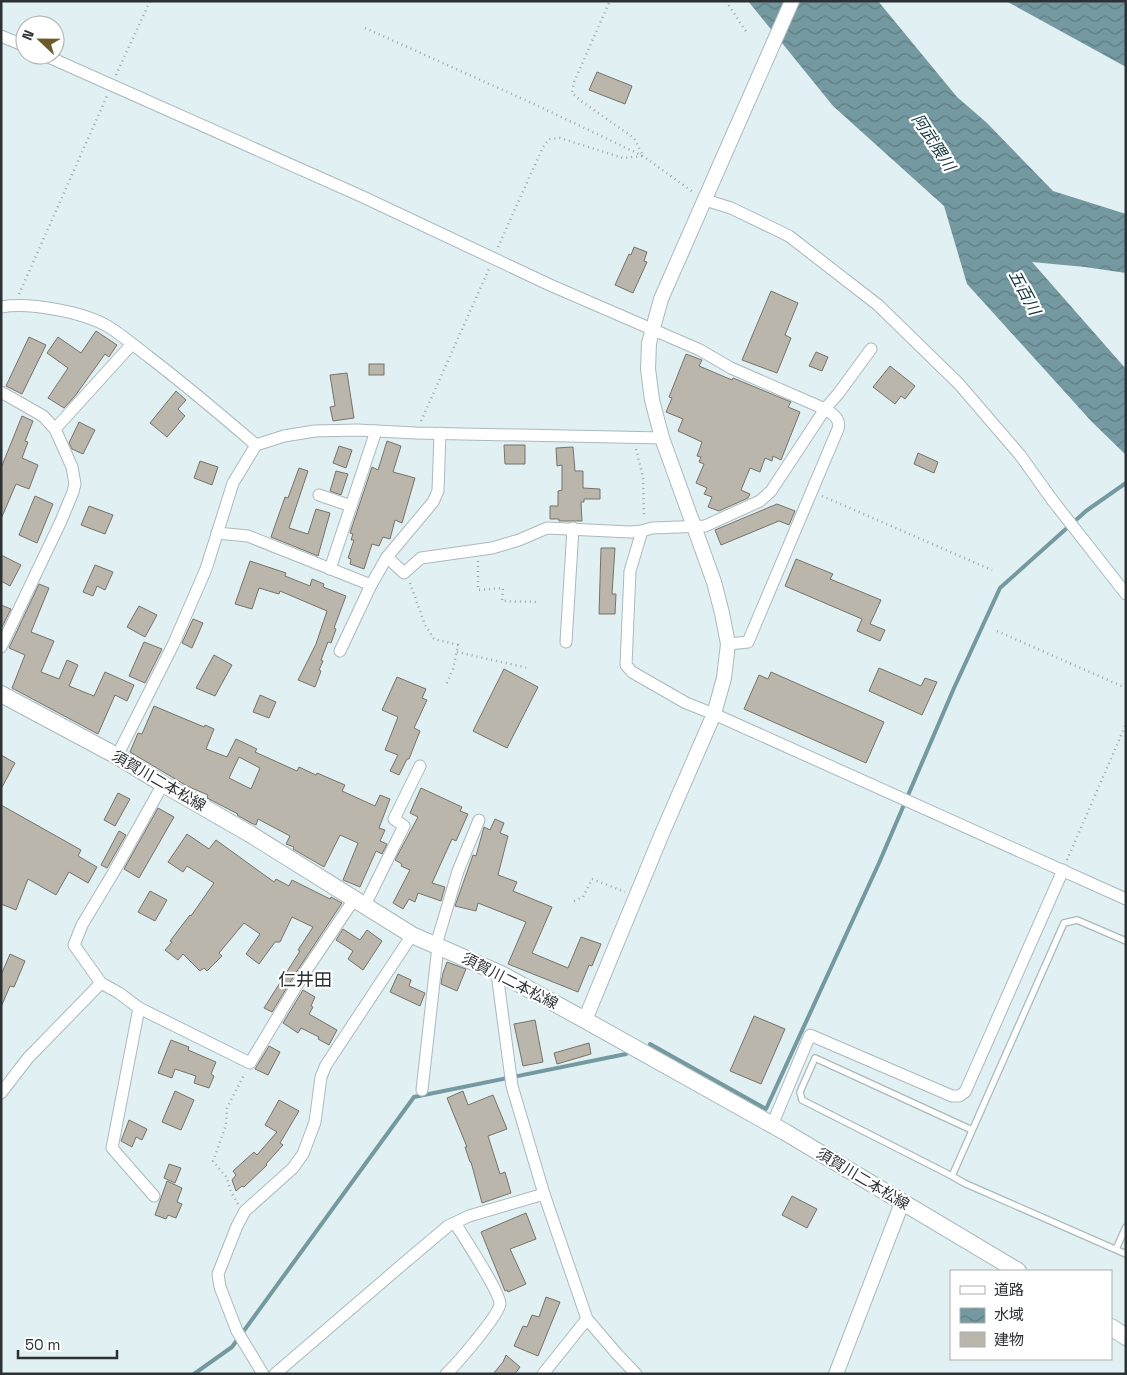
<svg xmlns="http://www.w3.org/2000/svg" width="1127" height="1375" font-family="'Space Grotesk','Noto Sans JP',sans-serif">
<defs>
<pattern id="water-waves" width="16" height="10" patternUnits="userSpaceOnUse" patternTransform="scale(1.25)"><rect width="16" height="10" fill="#7499a0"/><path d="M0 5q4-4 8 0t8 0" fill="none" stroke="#5f7d83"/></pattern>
</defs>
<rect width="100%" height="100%" fill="#e1f0f3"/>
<g fill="url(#water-waves)">
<polygon points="748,1 878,1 957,97 987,123 1053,191 1126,214 1126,273 1085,267 1032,262 1126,369 1126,455 1092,422 967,284 944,206 833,106"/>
<polygon points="1006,1 1126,1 1126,67"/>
</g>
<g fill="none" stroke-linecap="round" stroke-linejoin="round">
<g stroke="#7499a0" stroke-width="4">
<polyline points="650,1044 766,1109 879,863 954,688 1000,588 1086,511 1126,483"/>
<polyline points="194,1374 232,1347 414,1097 626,1054"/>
</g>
</g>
<g fill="#bbb6ab" stroke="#777369" fill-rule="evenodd">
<polygon points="597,72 632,86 625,104 589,90"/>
<polygon points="634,247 647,252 644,261 647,262 633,293 615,285 629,254 631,255"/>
<polygon points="771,291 798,303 785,335 791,338 777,373 742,360"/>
<polygon points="96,331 117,345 109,357 105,354 75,396 64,408 48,398 68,368 47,353 58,337 81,353"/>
<polygon points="29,337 46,345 22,394 6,386"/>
<polygon points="816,352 828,357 822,371 809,366"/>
<polygon points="686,354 702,360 699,366 732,380 733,378 791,402 788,407 800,412 781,460 773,456 772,461 765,458 760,472 750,468 741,490 750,494 748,498 719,511 708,507 712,497 704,494 707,488 696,483 704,464 699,462 701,457 697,456 702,442 678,431 683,419 666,412 672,398 669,397"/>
<rect x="369" y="364" width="15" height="11"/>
<polygon points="890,366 915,386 905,399 901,396 895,404 873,387"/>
<polygon points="347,373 354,418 333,421 330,407 335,406 330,375"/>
<polygon points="176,391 186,400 178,409 185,416 167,437 150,423"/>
<polygon points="22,416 33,421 25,441 28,442 22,458 38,465 29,489 16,484 1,519 1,468"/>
<polygon points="79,422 95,430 83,454 72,449 69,443"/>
<polygon points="387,441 401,446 393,472 415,478 402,523 395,520 390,539 383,537 379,546 372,544 364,569 350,564 351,559 348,558 354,540 351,540 353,534 350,533 372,467 378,470"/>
<polygon points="504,445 525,445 525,464 505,464"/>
<polygon points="339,446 352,450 346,468 333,463"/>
<polygon points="573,447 575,471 583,471 583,488 600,489 600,499 584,499 584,502 581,502 582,521 559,521 559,519 550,519 550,506 558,506 558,491 562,490 562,465 557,466 556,448"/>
<polygon points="918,453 938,462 934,473 914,464"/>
<polygon points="200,461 218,467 212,485 194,478"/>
<polygon points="299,468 308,471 289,528 308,534 316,509 330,513 318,556 271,537 285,497 288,498"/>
<polygon points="336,471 348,474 341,495 330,491"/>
<polygon points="35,496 53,504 37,543 19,535"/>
<polygon points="777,504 795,511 789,525 779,521 721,545 715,530"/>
<polygon points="89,506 113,515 105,534 81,525"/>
<polygon points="601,548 615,548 612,594 616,594 615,614 599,614"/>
<polygon points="1,555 21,565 10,586 1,581"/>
<polygon points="796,559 833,574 830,579 881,600 870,624 885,630 880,641 857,631 862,619 785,586"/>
<polygon points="250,561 286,573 285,576 310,586 312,579 324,584 323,587 346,596 334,628 336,629 331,643 328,642 321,660 323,661 319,670 321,671 315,687 298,680 316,644 327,611 280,591 279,594 259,588 252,609 235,604"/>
<polygon points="95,565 113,572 105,590 97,586 93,596 83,592"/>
<polygon points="39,584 49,588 31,632 54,641 41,672 59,679 67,660 78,665 69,686 94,696 105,672 134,685 127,701 115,695 98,734 12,688 25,655 9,648"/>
<polygon points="1,605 11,609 1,629"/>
<polygon points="139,606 157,615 145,637 127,627"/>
<polygon points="193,619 203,623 192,648 182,643"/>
<polygon points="144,642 162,649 145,683 129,676"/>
<polygon points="214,655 232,665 215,696 196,688"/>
<polygon points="879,668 921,686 925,678 937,682 922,715 869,691"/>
<polygon points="504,669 538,687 507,748 473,731"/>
<polygon points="771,672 884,722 866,763 744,709 759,675 768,679"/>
<polygon points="397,677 426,689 422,698 427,700 414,728 420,731 409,759 407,759 399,775 390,771 398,755 385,750 398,717 382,710"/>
<polygon points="260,695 276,702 269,718 253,712"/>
<path d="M 154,706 L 204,727 L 205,725 L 214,729 L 206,749 L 227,757 L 236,739 L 257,749 L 255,752 L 297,771 L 299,767 L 316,775 L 317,773 L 345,785 L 342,791 L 375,806 L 380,795 L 390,799 L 379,828 L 385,830 L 380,841 L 387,844 L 382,854 L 376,851 L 360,887 L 343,880 L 358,843 L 340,835 L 324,867 L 293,849 L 294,847 L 286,844 L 290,836 L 258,819 L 256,825 L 251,823 L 237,815 L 238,814 L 207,798 L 208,795 L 187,786 L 130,752 L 138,733 L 142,734 ZM 239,757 L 260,768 L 251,789 L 229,778 Z"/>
<polygon points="1,755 15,763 1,789"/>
<polygon points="421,788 462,807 460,811 468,814 456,841 452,839 432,883 445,887 441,901 418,893 415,902 409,899 403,909 393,903 410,870 401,866 402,864 395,860 418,817 410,813"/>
<polygon points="118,793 130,799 115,826 104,820"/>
<polygon points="1,805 81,850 78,856 97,867 88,883 69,872 56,895 28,879 16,910 1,904"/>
<polygon points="158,808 174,817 139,878 124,869"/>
<polygon points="495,819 504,823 500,833 508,836 498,875 517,882 513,891 552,907 532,953 568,968 581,937 601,944 592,966 589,965 578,992 508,964 526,922 478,903 476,911 455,906 473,855 476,856 484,827 490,830"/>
<polygon points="119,831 126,835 107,868 101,865"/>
<polygon points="187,834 209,849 216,840 274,882 276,879 289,886 292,880 330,899 331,897 342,903 297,971 272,1012 264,1008 300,951 298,950 313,927 292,917 280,942 275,942 259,964 246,954 260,934 244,923 219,953 222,956 207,971 204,968 200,971 183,954 178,960 165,950 172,942 170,941 190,915 191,916 214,883 187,866 183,872 168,862"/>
<polygon points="150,891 167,900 155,921 138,912"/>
<polygon points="343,929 360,940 367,930 382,941 363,970 348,959 353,951 336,940"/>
<polygon points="10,954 25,961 14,987 10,986 1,1007 1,975"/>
<polygon points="447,962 466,969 457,991 441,984 443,973"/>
<polygon points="398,974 411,980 409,986 425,993 420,1006 390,992"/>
<polygon points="303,990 315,997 311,1006 313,1007 309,1014 337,1030 329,1045 318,1039 319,1037 301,1028 298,1033 283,1023"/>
<polygon points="754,1016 785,1029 761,1084 730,1071"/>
<polygon points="535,1020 543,1062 523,1066 514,1024"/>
<polygon points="171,1040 189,1047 188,1050 216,1062 211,1074 214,1076 209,1088 194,1083 196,1076 175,1069 172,1078 158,1073"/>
<polygon points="589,1043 591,1054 557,1064 554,1053"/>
<polygon points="269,1046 280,1052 268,1075 255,1069"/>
<polygon points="175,1091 194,1100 181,1130 162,1122"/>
<polygon points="463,1091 468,1105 493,1095 507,1129 488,1136 500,1174 505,1172 511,1193 482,1203 471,1162 470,1162 465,1147 467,1147 447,1098"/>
<polygon points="279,1100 299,1111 280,1143 283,1145 266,1164 267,1165 244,1187 242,1186 236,1191 232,1180 236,1175 233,1171 254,1152 257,1155 277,1132 265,1125"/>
<polygon points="129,1120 147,1129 142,1140 136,1137 132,1147 121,1141"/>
<polygon points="169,1164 181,1168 175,1183 164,1178"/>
<polygon points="167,1181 182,1188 177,1202 182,1204 176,1218 168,1215 166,1219 155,1215"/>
<polygon points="792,1196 817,1209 807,1228 782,1215"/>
<polygon points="526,1213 536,1239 510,1249 526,1284 508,1292 507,1290 505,1291 481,1232"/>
<polygon points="546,1297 560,1302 538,1356 514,1346 523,1326 527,1327 532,1315 539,1317"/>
<polygon points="506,1355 520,1367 515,1374 493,1374 503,1362"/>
</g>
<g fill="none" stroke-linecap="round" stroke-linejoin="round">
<g stroke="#abb9bc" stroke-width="8">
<g id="service">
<polyline points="1126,941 1077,920 1064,923 952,1176 964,1183 1126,1254"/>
<polyline points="952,1176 802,1100 800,1092 815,1058 972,1130"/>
<polyline points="1116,1249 1126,1227"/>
</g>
</g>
<g stroke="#abb9bc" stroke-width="13">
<g id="minor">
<polyline points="1,36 25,46"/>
<path d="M 44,55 L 361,196 L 550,285 L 700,350 L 731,368 L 825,409 C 833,414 841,419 838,429 L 748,642 L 728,644"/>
<polyline points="705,200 731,208 789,236 878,305 959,384 1020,455 1053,501 1126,594"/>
<path d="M 1,307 C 30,302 84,312 109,327 C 123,336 136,347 149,357 C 186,385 221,415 256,445"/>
<polyline points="1,392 43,416 55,429 72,467 75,484 73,492 61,521 1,647"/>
<polyline points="55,429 132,344"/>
<polyline points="319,495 351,506"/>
<polyline points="642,531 630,571 626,665 632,672 686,703 714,714 1126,899"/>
<polyline points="217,533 248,536 371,585"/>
<polyline points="387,557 404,573 421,558 492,548 519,540 547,528 630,532 642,531 652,528 705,526 760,501 771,491 825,409 838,394 871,349"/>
<polyline points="330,569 376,431"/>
<polyline points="566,642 573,528"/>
<polyline points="340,651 371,585 387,557 433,502 438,491 440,433"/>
<polyline points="117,756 173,645 206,569 233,483 256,445 284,436 315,431 357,430 416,433 662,438"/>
<polyline points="365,905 404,826 394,819 420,766"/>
<polyline points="436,945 458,871 479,820"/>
<polyline points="501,974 498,981 512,1086 544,1194 587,1319 617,1354 636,1374"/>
<polyline points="101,983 119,993 139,1008 112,1148 154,1196"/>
<polyline points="139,1008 250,1063 303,975 355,898"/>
<polyline points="422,1090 438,946"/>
<polyline points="1,1093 28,1058 101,983 74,945 82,925 115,870 163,784"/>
<polyline points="772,1125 810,1035 952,1096 959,1096 965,1092 1063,870"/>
<polyline points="263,1374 237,1331 220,1287 218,1274 237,1226 245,1211 293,1168 303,1154 315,1122 321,1077 326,1065 412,935"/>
<polyline points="275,1374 403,1264 448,1226 469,1216 544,1194"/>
<path d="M 446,1374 C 456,1365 499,1315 500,1304 C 500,1292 463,1236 455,1223"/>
<polyline points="543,1374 587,1319"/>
</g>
</g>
<g stroke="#abb9bc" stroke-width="16">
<g id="tertiary">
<polyline points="585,1020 661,836 714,714 724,678 728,644 722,613 714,582 662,438 652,400 648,369 649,343 661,299 792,1"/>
<polyline points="836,1374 902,1203"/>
</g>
</g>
<g stroke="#abb9bc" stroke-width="18">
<g id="secondary">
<polyline points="1,694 117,756 163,784 250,834 412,935 501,974 585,1020 785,1132 1018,1271"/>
<polyline points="1111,1327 1126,1337"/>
</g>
</g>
<g stroke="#9da8ab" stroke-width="2.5" stroke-dasharray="1 4" stroke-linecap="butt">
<polyline points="726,1 747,33"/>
<polyline points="365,28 534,104 643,156 693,192"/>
<polyline points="116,75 150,1"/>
<polyline points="498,247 543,147 549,139 560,138 623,158 643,156 634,138 581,101 572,93 574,82 610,1"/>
<polyline points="19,294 107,96"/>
<polyline points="421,421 489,269"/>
<polyline points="636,449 643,477 644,517"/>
<polyline points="822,496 992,570"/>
<polyline points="478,561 478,590 503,588 502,601 536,602"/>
<polyline points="410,583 425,625 434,639 458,645 453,669 446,685"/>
<polyline points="997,631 1126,688"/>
<polyline points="457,652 528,668"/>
<polyline points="1067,860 1126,724"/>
<polyline points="574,901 583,897 592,879 625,892"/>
<polyline points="238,1204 231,1192 227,1178 213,1161 226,1125 227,1108 245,1073"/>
</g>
<use href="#service" stroke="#fff" stroke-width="5.5"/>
<use href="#minor" stroke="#fff" stroke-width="11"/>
<use href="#tertiary" stroke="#fff" stroke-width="14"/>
<use href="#secondary" stroke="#fff" stroke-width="16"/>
</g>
<g text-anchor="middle" stroke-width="4.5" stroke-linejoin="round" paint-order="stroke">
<g font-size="15" fill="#2c3133" stroke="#fff">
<text transform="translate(159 781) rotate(30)" y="5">須賀川二本松線</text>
<text transform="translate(510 981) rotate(27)" y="5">須賀川二本松線</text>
<text transform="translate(863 1179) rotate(31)" y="5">須賀川二本松線</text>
</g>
<g font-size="16" font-style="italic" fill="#10353c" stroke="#fff">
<text transform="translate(934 142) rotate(57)" y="6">阿武隈川</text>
<text transform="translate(1025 292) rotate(62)" y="6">五百川</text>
</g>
<g font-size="18" fill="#2c3133" stroke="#fff">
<text x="305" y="986">仁井田</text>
</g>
</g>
<rect width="1127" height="1375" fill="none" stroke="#2c3133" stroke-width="5"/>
<rect x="950" y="1270" width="162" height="90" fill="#ffffff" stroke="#abadad"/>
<rect x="960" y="1286" width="25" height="8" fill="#ffffff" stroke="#abadad"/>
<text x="994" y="1295" font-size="15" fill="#2c3133">道路</text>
<rect x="960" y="1308" width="25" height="15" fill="url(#water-waves)" stroke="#abadad"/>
<text x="994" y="1320" font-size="15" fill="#2c3133">水域</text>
<rect x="960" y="1332" width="25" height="15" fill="#bbb6ab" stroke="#abadad"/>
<text x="994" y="1345" font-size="15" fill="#2c3133">建物</text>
<g transform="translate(40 40) rotate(292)"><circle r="24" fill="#ffffff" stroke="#abadad"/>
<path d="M0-4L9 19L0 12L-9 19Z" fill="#6c5a28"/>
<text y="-8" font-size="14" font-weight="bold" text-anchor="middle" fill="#2c3133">N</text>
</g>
<path d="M18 1350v8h99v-8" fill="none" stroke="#2c3133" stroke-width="2.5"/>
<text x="25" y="1350" font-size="15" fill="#2c3133" stroke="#ffffff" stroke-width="4" paint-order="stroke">50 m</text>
</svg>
